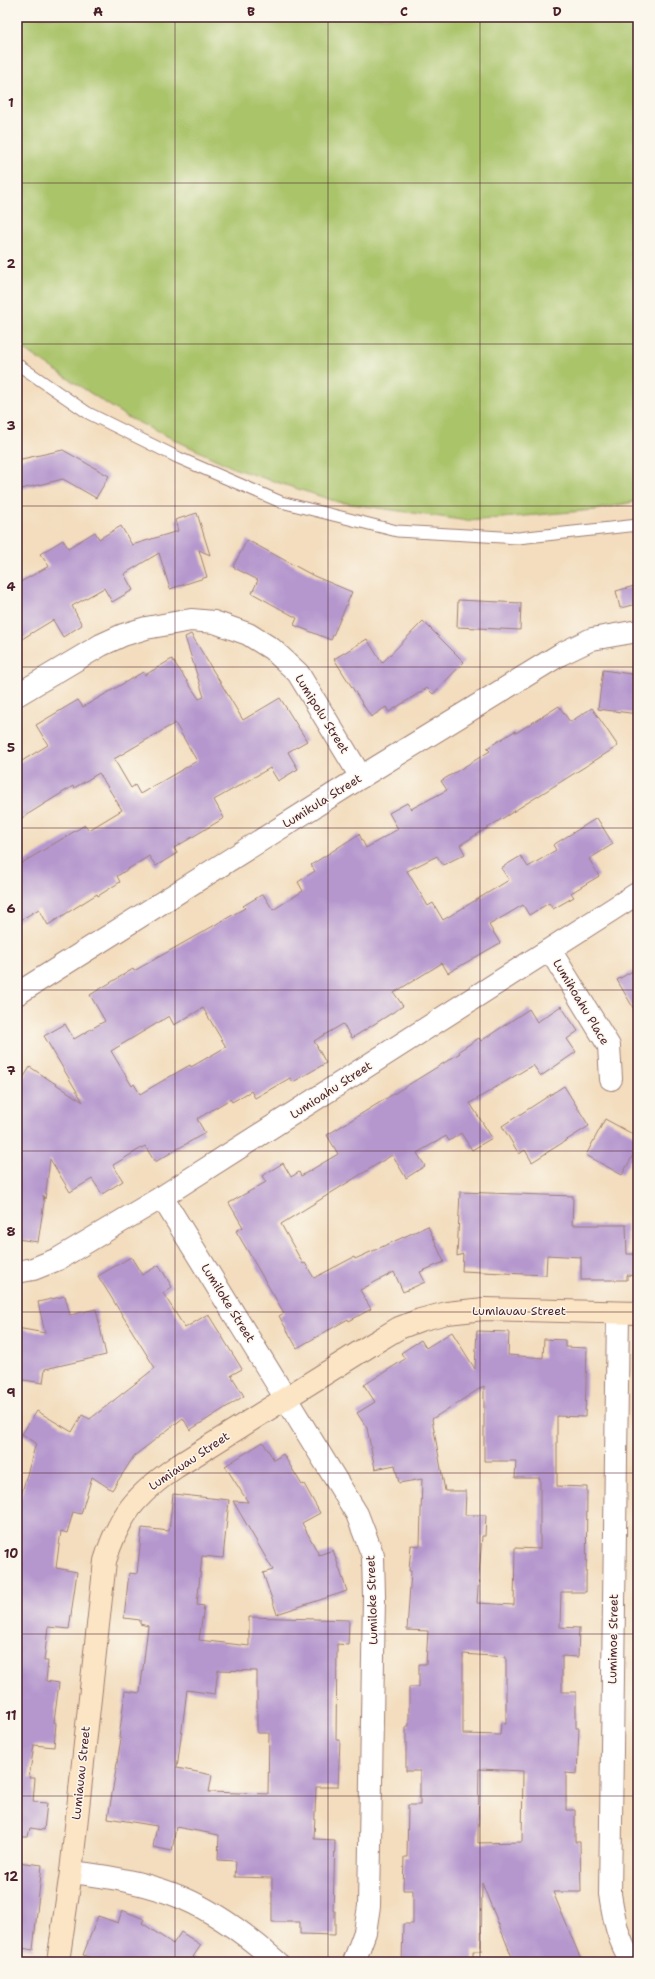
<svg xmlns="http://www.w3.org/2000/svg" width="655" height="1979" font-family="'Shantell Sans',sans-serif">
<rect width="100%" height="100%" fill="#fbf7ec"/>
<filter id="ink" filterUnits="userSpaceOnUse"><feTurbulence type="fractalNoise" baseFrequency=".025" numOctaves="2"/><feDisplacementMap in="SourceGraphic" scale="8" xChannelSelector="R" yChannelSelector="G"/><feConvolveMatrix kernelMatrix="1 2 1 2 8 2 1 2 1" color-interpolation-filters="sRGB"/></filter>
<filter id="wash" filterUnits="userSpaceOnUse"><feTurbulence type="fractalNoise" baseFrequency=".012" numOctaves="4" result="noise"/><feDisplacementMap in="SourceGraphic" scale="16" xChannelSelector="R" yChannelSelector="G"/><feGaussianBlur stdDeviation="0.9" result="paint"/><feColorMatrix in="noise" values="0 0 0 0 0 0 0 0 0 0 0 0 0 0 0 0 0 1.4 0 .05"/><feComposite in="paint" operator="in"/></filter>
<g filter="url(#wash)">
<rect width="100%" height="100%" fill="#f3ddbe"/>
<polygon fill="#aac46a" stroke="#7a724a" points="17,17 638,17 638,501 594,510 468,521 338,502 236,469 127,417 17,345"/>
<g id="blocks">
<g fill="#b597ce" fill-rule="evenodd">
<polygon points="63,450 109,476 96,498 63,479 17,490 17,460"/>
<polygon points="197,513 210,555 199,550 207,577 170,589 159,553 124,574 133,590 112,602 104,588 72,606 82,625 63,637 53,620 17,642 17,584 49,566 40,554 63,540 68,548 95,532 99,539 121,526 132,545 178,531 175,520"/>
<polygon points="247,540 314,576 352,592 331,640 294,625 297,618 252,593 258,580 233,567"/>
<polygon points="638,585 638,604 620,608 616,591"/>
<polygon points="458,600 521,603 520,630 457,627"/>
<polygon points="423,621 464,662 433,694 427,688 389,712 386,707 371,717 334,659 367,639 382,663"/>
<path d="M 191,634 L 243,720 L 280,698 L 307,741 L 288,752 L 298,769 L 278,781 L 270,768 L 214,800 L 224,818 L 174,848 L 177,853 L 156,866 L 149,856 L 117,876 L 120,882 L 98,896 L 97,894 L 48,925 L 39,909 L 17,922 L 17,866 L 85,825 L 89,830 L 122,810 L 99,773 L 74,788 L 73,786 L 17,821 L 17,764 L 48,745 L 36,725 L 78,700 L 83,707 L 143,672 L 145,675 L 172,659 L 199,699 L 204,697 L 185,637 ZM 175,723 L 197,761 L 140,794 L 135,785 L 131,788 L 114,759 Z"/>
<polygon points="603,670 638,675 638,714 598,709"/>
<path d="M 559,706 L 570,722 L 592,708 L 618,746 L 460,845 L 465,854 L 443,865 L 437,856 L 407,871 L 428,906 L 433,903 L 443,920 L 509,880 L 501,868 L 521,856 L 528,867 L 556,850 L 553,845 L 597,818 L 613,844 L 589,859 L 599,876 L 571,893 L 574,897 L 553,909 L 549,903 L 529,915 L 523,905 L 489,925 L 500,943 L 448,973 L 442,963 L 400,989 L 394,993 L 403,1006 L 352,1038 L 343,1024 L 314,1041 L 326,1063 L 293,1082 L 290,1078 L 255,1098 L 251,1091 L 232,1102 L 230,1099 L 197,1119 L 205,1133 L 155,1162 L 145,1146 L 113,1165 L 123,1181 L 102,1194 L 92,1179 L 70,1192 L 50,1159 L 45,1199 L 43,1195 L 44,1202 L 38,1242 L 17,1239 L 17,1088 L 30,1067 L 83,1102 L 44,1036 L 65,1024 L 74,1039 L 105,1021 L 90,995 L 133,969 L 134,971 L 245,908 L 243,906 L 263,894 L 273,910 L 303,891 L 298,882 L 315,871 L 311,865 L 359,834 L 366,848 L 398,829 L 389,813 L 407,803 L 411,809 L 447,790 L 441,781 L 490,751 L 487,748 L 515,731 L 516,733 ZM 203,1008 L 226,1047 L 191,1067 L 190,1065 L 140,1094 L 134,1084 L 132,1086 L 111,1051 L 169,1016 L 174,1025 Z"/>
<polygon points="638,968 638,1016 617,980"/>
<polygon points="561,1006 578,1031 567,1039 576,1052 541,1076 533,1065 470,1103 492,1138 472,1150 461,1133 449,1141 446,1136 417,1153 425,1166 406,1178 392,1155 281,1224 303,1264 305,1263 314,1278 354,1257 355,1259 428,1226 444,1262 420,1272 425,1282 403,1292 394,1272 360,1290 371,1309 349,1321 348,1319 297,1348 279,1316 284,1313 236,1231 243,1227 229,1203 266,1182 262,1176 283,1163 291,1177 299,1172 301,1176 338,1154 327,1135 460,1053 459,1051 479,1038 481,1041 529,1009 537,1022"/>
<polygon points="564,1086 589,1126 532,1162 525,1150 519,1154 502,1126"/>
<polygon points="605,1119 638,1137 638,1146 622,1175 586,1155"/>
<polygon points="460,1192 573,1196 572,1225 626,1225 627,1254 638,1254 638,1276 627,1275 627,1280 581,1280 581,1257 547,1255 546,1275 462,1271 463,1254 457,1256"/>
<polygon points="131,1257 142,1275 159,1265 172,1287 163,1293 185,1328 208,1314 242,1369 231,1375 244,1396 190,1430 183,1418 134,1456 112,1490 92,1477 81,1514 73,1512 67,1533 61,1531 56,1568 77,1572 69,1629 48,1627 44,1661 48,1661 46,1681 59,1683 54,1722 56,1723 54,1747 34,1745 29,1778 35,1778 33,1802 47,1803 44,1830 30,1828 28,1837 17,1837 17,1510 36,1443 22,1434 37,1411 72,1432 82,1415 90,1419 155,1368 98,1276"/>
<polygon points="65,1296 70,1315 96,1309 106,1355 45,1369 43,1383 17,1379 17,1328 45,1333 38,1302"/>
<path d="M 477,1331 L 509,1332 L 508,1355 L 543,1358 L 544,1339 L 565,1340 L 565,1347 L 587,1348 L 585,1417 L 557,1416 L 557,1486 L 587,1487 L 586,1592 L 561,1592 L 560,1627 L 579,1628 L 578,1657 L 562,1656 L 562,1692 L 576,1692 L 576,1728 L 579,1728 L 577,1774 L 566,1773 L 566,1810 L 575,1810 L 575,1842 L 580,1842 L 581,1892 L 553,1892 L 582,1962 L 514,1962 L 482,1883 L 481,1951 L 473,1951 L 473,1962 L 402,1962 L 403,1924 L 413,1924 L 413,1890 L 403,1890 L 404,1857 L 407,1857 L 408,1805 L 420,1805 L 420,1771 L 406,1771 L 406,1726 L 409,1726 L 409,1687 L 419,1687 L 419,1664 L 426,1664 L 428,1631 L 407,1630 L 411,1571 L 409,1571 L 411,1545 L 420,1546 L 422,1479 L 399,1483 L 395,1465 L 375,1469 L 367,1428 L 357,1413 L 375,1402 L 364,1385 L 405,1359 L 401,1353 L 421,1340 L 426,1348 L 452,1332 L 475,1369 ZM 484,1386 L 484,1461 L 516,1461 L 515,1478 L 540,1478 L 540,1549 L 515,1548 L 514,1605 L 477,1603 L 482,1536 L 485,1536 L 486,1515 L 465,1515 L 466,1491 L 445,1491 L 432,1419 ZM 463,1654 L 506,1657 L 506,1724 L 501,1723 L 500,1735 L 463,1734 ZM 479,1769 L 523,1771 L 522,1842 L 478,1843 Z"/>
<polygon points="263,1442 274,1460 283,1454 302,1485 304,1484 320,1513 302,1523 319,1555 333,1550 347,1591 277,1614 263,1573 273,1570 233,1501 248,1502 225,1466"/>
<path d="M 173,1494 L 229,1500 L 223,1558 L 202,1556 L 197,1605 L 204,1606 L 199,1640 L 249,1646 L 249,1617 L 349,1620 L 348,1645 L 337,1644 L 336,1740 L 340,1740 L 338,1787 L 316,1787 L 314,1839 L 335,1840 L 333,1911 L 335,1911 L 335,1935 L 300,1934 L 300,1922 L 272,1922 L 272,1878 L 235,1877 L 236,1861 L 218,1860 L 219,1835 L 176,1827 L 172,1851 L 153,1847 L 157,1826 L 108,1818 L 121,1739 L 119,1738 L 125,1691 L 140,1693 L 148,1626 L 140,1624 L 140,1620 L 124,1618 L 129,1573 L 137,1574 L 142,1528 L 169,1531 ZM 218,1670 L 257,1671 L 257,1733 L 269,1733 L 268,1794 L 209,1792 L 212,1775 L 177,1768 L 187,1690 L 215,1694 Z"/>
<polygon points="17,1862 42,1865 33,1950 17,1947"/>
<polygon points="122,1910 144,1919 142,1923 173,1944 181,1932 201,1945 193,1957 201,1962 102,1962 83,1955 98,1916 118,1923"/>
</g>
</g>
</g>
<g filter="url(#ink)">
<use href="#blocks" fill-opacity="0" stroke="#9e7e74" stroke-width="1"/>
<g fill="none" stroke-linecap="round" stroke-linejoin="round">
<g stroke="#9e7e74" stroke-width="13">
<polyline id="lane" points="17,364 88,413 179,458 281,502 397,531 518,538 638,525"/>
</g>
<g stroke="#9e7e74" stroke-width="24">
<g id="street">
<polyline points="17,695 101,645 123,635 146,628 191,620 214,622 248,634 272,649 298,673 361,777"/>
<polyline points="550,950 609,1046 611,1079"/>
<polyline points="17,994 361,777 561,654 592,639 638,631"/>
<polyline points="162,1197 357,1514 373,1556 374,1596 369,1906 365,1932 354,1962"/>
<polyline points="17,1272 33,1269 58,1259 162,1197 638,893"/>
<path d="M 618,1313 L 610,1894 C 614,1919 618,1941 632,1962"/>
<path d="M 71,1872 C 161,1882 209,1901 277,1962"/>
</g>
</g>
<g stroke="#9e7e74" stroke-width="24">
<path id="secondary" d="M 58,1962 L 71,1872 L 105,1561 C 119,1515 136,1495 176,1467 L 374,1343 L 399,1328 L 420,1320 L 447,1313 L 484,1309 L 638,1313"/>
</g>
<use href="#lane" stroke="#fff" stroke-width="11"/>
<use href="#street" stroke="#fff" stroke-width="22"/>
<use href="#secondary" stroke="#fce5c4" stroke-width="22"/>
</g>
</g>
<path fill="none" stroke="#4a1f2b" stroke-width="1" stroke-opacity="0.55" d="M 175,17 L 175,1962M 328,17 L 328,1962M 480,17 L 480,1962M 17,183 L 638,183M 17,344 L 638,344M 17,506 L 638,506M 17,667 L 638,667M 17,828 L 638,828M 17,990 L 638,990M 17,1151 L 638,1151M 17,1312 L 638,1312M 17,1473 L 638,1473M 17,1634 L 638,1634M 17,1796 L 638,1796"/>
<g text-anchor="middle" stroke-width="3" stroke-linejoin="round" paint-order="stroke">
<g font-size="12" fill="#4a1f2b" stroke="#fbf7ec">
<text transform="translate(322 714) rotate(58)" y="4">Lumipolu Street</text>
<text transform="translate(322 801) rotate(-32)" y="4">Lumikula Street</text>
<text transform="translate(581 1002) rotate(59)" y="4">Lumihoahu Place</text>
<text transform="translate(331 1090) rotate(-33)" y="4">Lumioahu Street</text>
<text transform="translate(228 1303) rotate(58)" y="4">Lumiloke Street</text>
<text x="519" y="1315">Lumiauau Street</text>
<text transform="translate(189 1461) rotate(-34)" y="4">Lumiauau Street</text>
<text transform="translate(372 1600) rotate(-92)" y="4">Lumiloke Street</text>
<text transform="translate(613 1639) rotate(-89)" y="4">Lumimoe Street</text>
<text transform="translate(81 1773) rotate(-84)" y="4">Lumiauau Street</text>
</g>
</g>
<rect width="655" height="1979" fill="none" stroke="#fbf7ec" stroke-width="44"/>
<rect x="22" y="22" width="611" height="1935" fill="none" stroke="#4a1f2b" stroke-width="1.5"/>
<g font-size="13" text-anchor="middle" font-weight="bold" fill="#4a1f2b">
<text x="98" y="16">A</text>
<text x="251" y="16">B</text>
<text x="404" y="16">C</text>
<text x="557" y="16">D</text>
<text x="11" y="107">1</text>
<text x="11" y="268">2</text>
<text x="11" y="430">3</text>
<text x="11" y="591">4</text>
<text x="11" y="752">5</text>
<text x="11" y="913">6</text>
<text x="11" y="1075">7</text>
<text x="11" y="1236">8</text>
<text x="11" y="1397">9</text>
<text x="11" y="1558">10</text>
<text x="11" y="1720">11</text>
<text x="11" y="1881">12</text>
</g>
</svg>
